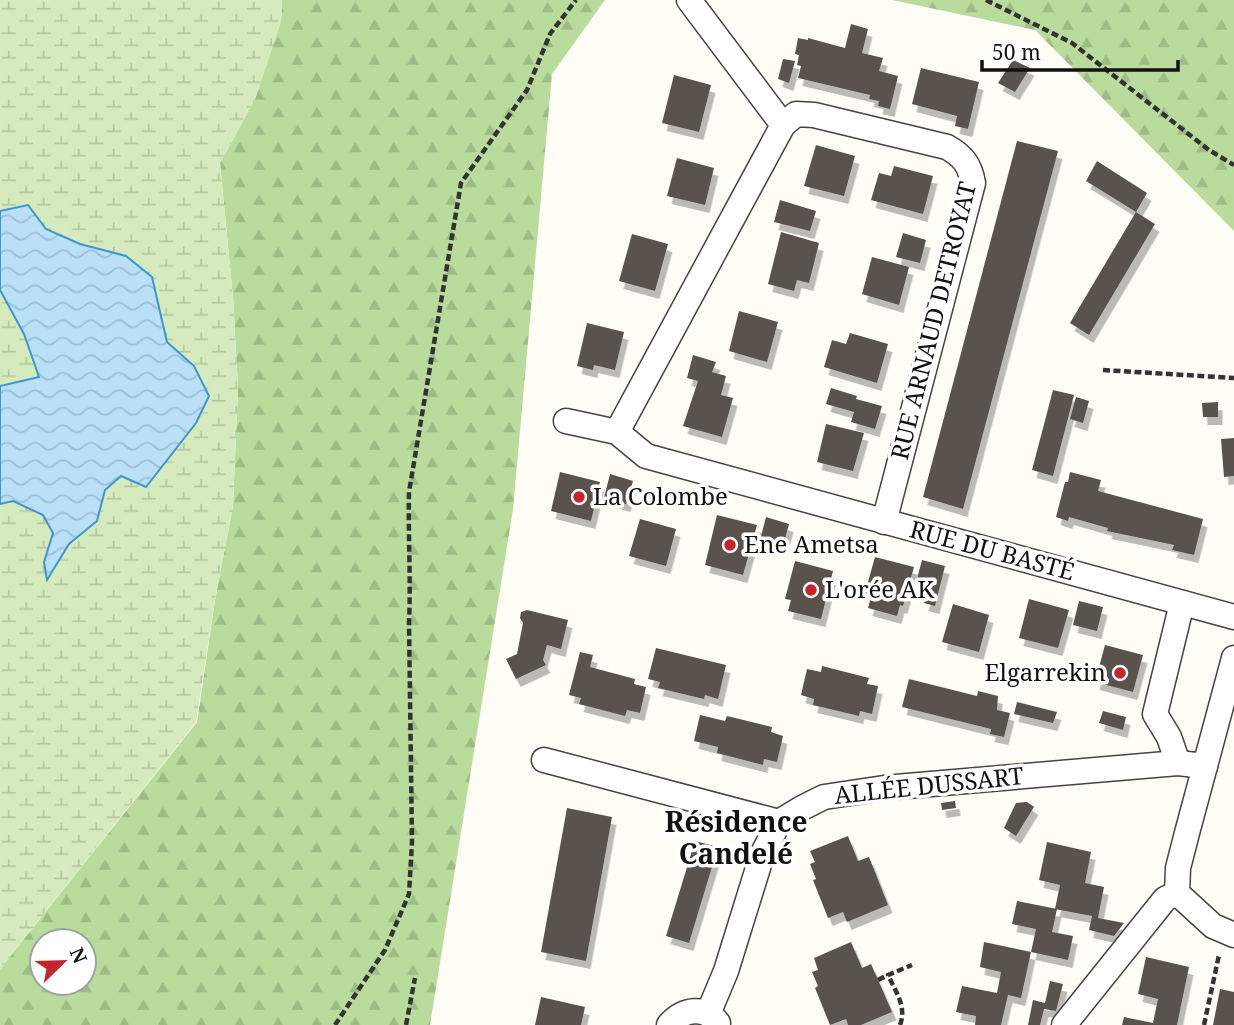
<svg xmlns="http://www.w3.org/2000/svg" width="1234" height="1025" font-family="'Noto Serif',serif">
<defs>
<pattern id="forest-firs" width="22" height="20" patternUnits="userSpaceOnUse" patternTransform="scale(1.75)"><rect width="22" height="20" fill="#b9dc9c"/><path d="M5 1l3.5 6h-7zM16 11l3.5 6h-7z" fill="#9ebc85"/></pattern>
<pattern id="wetland-marsh" width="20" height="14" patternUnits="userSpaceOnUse" patternTransform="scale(1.75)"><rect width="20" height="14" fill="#d5ebbd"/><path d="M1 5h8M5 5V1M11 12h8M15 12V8" fill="none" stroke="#b6c8a1"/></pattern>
<pattern id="water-waves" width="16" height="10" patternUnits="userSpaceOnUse" patternTransform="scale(1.75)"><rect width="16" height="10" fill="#b9e0f7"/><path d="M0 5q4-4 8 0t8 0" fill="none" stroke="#9ebfd3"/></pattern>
<filter id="shadow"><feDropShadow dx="4.5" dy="8" stdDeviation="0" flood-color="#0004"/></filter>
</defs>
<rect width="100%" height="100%" fill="#fffdf5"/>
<g fill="url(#forest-firs)" fill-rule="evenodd">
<path d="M 282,0 L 605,0 L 552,74 L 513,509 L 430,1025 L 0,1025 L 0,969 L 197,722 L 215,600 L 233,506 L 238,387 L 233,298 L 220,163 L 255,99 L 281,21 ZM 42,941 L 84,941 L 84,983 L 42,983 Z"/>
<polygon points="892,0 1234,0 1234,231 1035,30"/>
</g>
<polygon fill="url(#wetland-marsh)" points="0,0 282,0 281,21 255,99 220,163 233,298 238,387 233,506 215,600 196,722 0,969"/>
<polygon fill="url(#water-waves)" stroke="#3f96cf" stroke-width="2" points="28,205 46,229 80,244 126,256 152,277 167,342 194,366 209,396 196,423 146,487 121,476 105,490 97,521 69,544 47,580 44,562 53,533 43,515 13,501 0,504 0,386 39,377 24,334 0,290 0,211"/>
<g fill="#5a524d" filter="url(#shadow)">
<polygon points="851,24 868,29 862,53 883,58 879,71 898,76 890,109 878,106 879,101 869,99 870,95 798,78 801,66 797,65 799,55 795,54 798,38 808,40 808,38 845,48"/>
<polygon points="783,59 795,61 789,83 778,79"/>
<polygon points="1013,60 1030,68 1015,92 998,83"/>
<polygon points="921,68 979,82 968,129 955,126 957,116 912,104"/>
<polygon points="674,75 711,85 699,132 662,123"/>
<polygon points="1017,141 1058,151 963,509 923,497"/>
<polygon points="816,145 855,156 844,196 804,186"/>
<polygon points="677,158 714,168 705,205 667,196"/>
<polygon points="1097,161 1147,193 1136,212 1086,181"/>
<polygon points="894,166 933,176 923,214 871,200 879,173 891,176"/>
<polygon points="780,200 816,211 810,231 774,222"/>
<polygon points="1136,212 1155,224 1089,335 1070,323"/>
<polygon points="781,232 819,243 809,283 797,280 794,291 768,284"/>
<polygon points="903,233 926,240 920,263 896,257"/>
<polygon points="632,234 668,244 655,291 619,281"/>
<polygon points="872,257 909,267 899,305 862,294"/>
<polygon points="739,311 778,322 767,362 729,351"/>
<polygon points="587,323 624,332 615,370 594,365 593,370 577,366"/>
<polygon points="850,333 888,344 877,383 824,367 832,340 846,344"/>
<polygon points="693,355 716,362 712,372 726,376 721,395 733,398 722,437 683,426 698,381 687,378"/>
<polygon points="831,388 857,396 856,399 882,406 875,429 851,422 854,412 826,404"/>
<polygon points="1053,390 1074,395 1053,476 1032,470"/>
<polygon points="1076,397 1089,401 1083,423 1070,419"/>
<polygon points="1218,402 1218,417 1203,417 1202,403"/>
<polygon points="826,424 864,433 853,471 817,462"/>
<polygon points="1234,438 1234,476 1224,477 1221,439"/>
<polygon points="560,472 600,482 591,521 551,511"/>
<polygon points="1070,472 1101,480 1098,491 1203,519 1194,555 1172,550 1174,545 1107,531 1108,528 1069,517 1068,521 1056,517 1065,482 1068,482"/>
<polygon points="610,474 633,481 626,504 604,498"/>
<polygon points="717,515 757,525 743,575 705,565"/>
<polygon points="766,517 789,524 783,546 760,540"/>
<polygon points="640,519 676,529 666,566 629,556"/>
<polygon points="875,557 914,567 903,606 900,605 897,616 868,608 871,598 864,596"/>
<polygon points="922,560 945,566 935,606 924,603 929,586 916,583"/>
<polygon points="795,561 833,571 821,619 788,611 791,600 785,599"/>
<polygon points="1029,599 1069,610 1058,648 1019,638"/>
<polygon points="1079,601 1103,607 1097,631 1073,625"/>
<polygon points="953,604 989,615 979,652 942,642"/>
<polygon points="527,610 568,620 561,649 547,645 543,660 546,665 516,679 506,659 517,654 523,623 520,618 521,612"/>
<polygon points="1105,645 1143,655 1133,692 1095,682"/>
<polygon points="656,648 726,665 718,699 705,695 704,699 658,688 660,682 648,679"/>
<polygon points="580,652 593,655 590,667 635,679 634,684 646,687 640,713 627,710 625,716 579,704 581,698 569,695"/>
<polygon points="822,666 869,678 867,684 878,686 872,714 860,711 859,716 813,705 814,699 801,695 807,669 821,672"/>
<polygon points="909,679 977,696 978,691 998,696 997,710 1010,713 1004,737 990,734 991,729 902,707"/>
<polygon points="1017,702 1057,712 1053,723 1014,714"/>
<polygon points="1103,711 1126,717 1123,730 1099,723"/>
<polygon points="700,715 725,721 727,716 772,727 771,732 783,736 777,762 764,759 763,765 717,753 718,747 694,741"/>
<polygon points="955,801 956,808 942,810 941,803"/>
<polygon points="1027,802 1034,807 1016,836 1004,828 1016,803"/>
<polygon points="567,808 612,817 586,961 541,952"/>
<polygon points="848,836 858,861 869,857 888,905 847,922 843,912 828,918 813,880 816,879 810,864 815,862 810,851"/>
<polygon points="695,841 718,847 689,943 666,936"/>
<polygon points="1047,842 1091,852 1085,883 1104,887 1098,918 1124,923 1114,936 1089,930 1092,916 1055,909 1060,885 1039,880"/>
<polygon points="1017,901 1057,909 1052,932 1073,936 1068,960 1031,952 1036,929 1012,924"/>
<polygon points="851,942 862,968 871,964 892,1012 861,1025 848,1025 846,1019 830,1025 815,988 818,986 812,972 818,970 814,958"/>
<polygon points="984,942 1031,952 1021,998 1008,995 1001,1025 975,1025 976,1016 956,1012 962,986 997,993 1001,972 980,967"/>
<polygon points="1146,957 1189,967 1177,1025 1122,1025 1124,1017 1153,1023 1158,999 1138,994"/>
<polygon points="1050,981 1063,984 1056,1011 1044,1009 1040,1025 1028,1025 1033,1000 1045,1003"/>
<polygon points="1220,989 1234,992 1234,1025 1213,1025"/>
<polygon points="541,997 585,1007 581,1025 535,1025"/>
</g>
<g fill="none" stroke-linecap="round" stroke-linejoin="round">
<g stroke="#444" stroke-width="27">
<g id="minor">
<polyline points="689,0 783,125"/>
<polyline points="566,421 617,432 646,456 1234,617"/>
<path d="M 617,432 L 783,125 L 796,114 L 814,115 L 947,147 C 963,156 970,165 973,183 L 884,522"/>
<polyline points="1234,658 1187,833 1178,868 1177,893 1213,926 1234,935"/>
<polyline points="544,760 779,822"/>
<polyline points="1178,763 1169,737 1155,714 1182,603"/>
<polyline points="708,1014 726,971 762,855 779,822 802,808 824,797 884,788 1178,763 1205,766"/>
<path d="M 669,1025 C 683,1009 705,1005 718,1023"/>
<polyline points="1064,1025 1165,899 1177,893"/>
</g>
</g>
<g stroke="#333" stroke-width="4.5" stroke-dasharray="7 3.5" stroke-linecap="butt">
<polyline points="986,0 1072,43 1209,150 1234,165"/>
<polyline points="1103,370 1234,378"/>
<polyline points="878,980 888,975"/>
<path d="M 335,1025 L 385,950 L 409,894 L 412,842 L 409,623 C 411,579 408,536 409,492 L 461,183 L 527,90 L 550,34 L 576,0"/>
<polyline points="406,1025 415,978"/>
<path d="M 900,1025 C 907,1007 896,992 888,975 L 912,965"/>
<polyline points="1204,1025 1219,955"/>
</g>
<use href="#minor" stroke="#fff" stroke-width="24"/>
</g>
<g fill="#c4262e" stroke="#fff" stroke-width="2.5">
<circle cx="579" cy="497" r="7"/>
<circle cx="730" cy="545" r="7"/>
<circle cx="811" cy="590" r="7"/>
<circle cx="1120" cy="673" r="7"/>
</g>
<g text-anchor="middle" stroke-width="7" stroke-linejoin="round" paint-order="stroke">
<g font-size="24" fill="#111" stroke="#fff">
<text transform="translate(934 321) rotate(-76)" y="8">RUE ARNAUD DETROYAT</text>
<text transform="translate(992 551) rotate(15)" y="8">RUE DU BASTÉ</text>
<text transform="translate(929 786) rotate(-6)" y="8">ALLÉE DUSSART</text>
</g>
<g font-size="24" fill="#111" stroke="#fff" text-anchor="start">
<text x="593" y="505">La Colombe</text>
<text x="744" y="553">Ene Ametsa</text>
<text x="825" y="598">L'orée AK</text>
<text x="1106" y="681" text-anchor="end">Elgarrekin</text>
</g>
<g font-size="28" font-weight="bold" fill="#111" stroke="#fff">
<text x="736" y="832">Résidence<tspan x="736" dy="32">Candelé</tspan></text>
</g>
</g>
<g transform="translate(63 962) rotate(67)"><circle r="33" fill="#ffffff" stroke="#a0a0a0" stroke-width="2"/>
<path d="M0-5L12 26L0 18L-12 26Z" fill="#c4262e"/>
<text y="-10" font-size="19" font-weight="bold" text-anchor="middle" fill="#111111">N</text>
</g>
<path d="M982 60v10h196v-10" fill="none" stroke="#111111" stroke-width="3.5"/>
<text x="992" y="60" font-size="21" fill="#111111" stroke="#ffffff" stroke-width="5" paint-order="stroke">50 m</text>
</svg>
